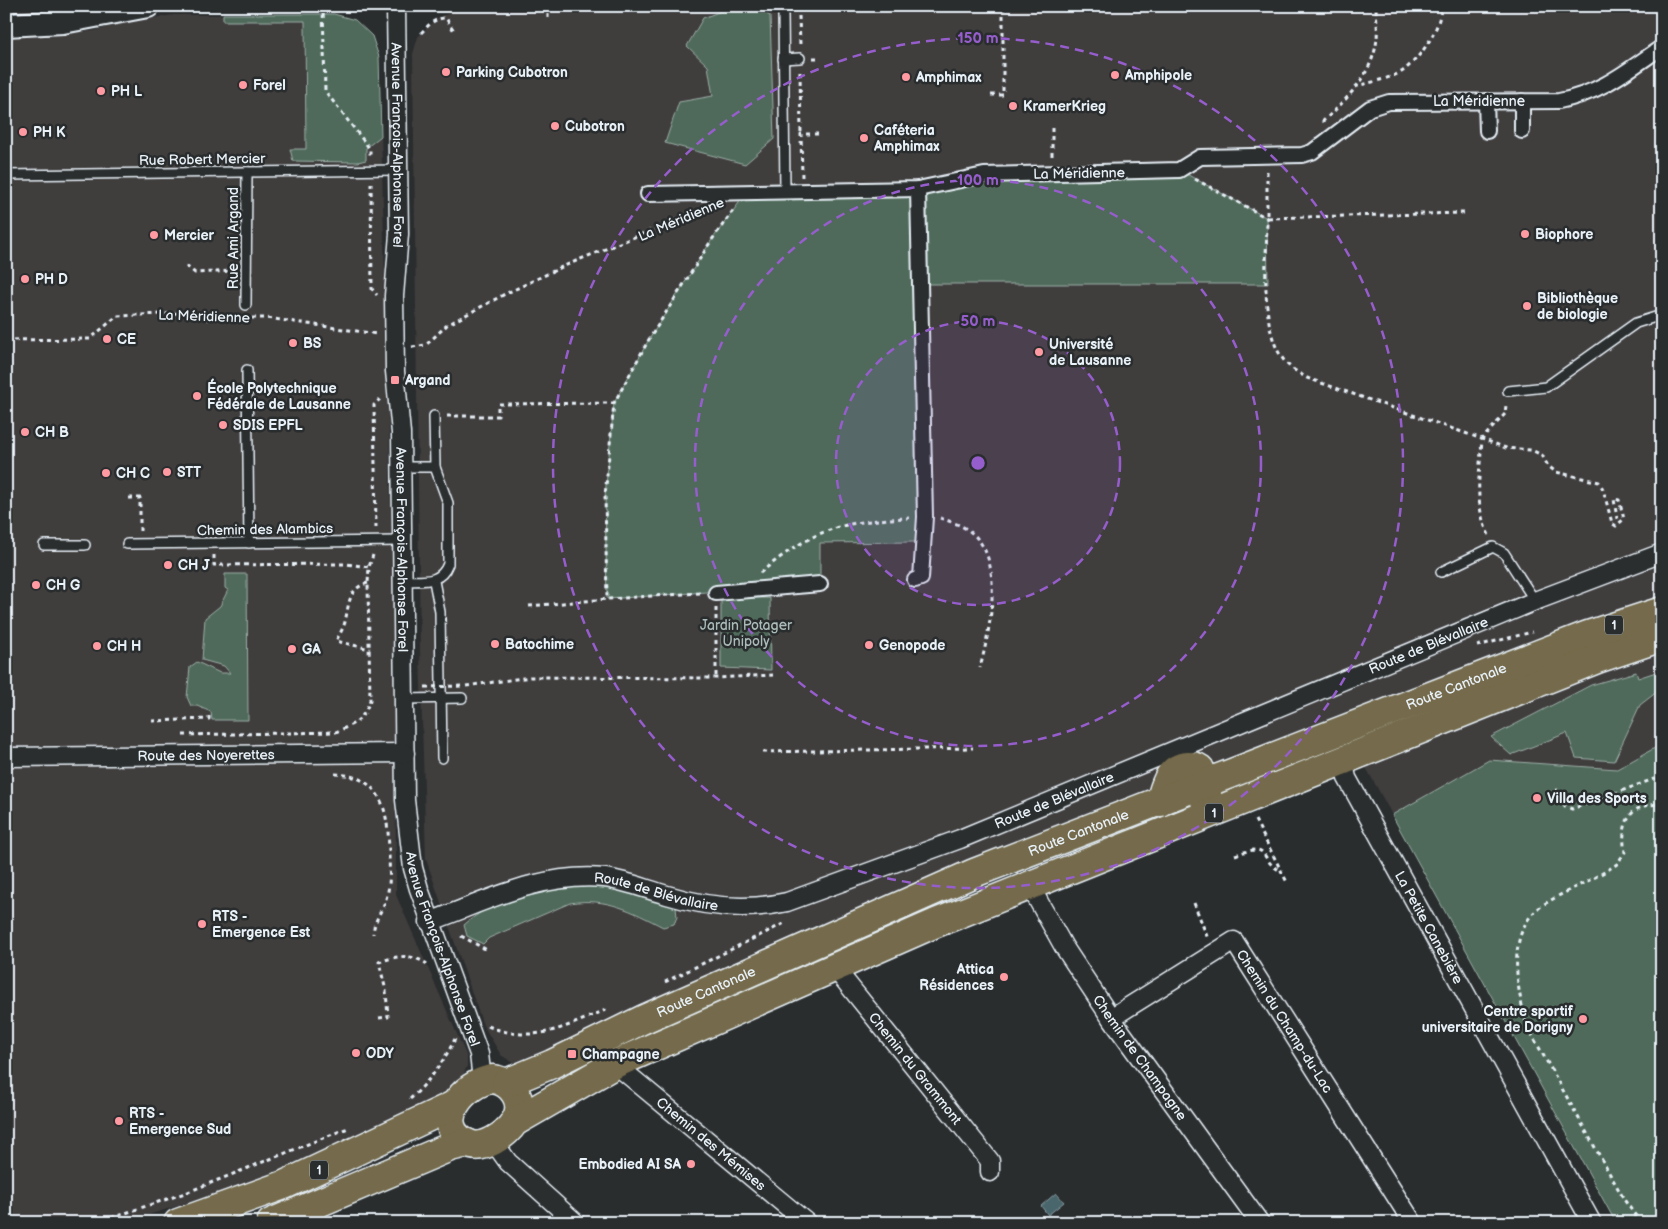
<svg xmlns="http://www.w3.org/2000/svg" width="1668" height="1229" font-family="'Balsamiq Sans',sans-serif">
<rect width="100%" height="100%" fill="#2a2d2e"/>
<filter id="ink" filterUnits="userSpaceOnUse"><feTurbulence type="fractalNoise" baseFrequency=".02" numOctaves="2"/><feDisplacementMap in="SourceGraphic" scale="10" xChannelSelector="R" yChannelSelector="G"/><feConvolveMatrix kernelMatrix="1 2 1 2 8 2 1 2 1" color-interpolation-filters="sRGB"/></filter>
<g filter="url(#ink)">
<g fill="#403e3d">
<polygon points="6,6 75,6 27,11 6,11"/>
<polygon points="671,6 1662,6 1662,1223 1616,1223 1368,771 1338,723 1213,766 938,875 815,932 517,1065 501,1055 483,1025 426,859 420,649 413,54 418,37 437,18 457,10"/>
<polygon points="334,14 355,20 372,36 379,57 395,655 396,895 467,1057 467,1066 462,1078 428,1106 287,1172 122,1223 6,1223 6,37 93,31 132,21 174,15"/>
</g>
<g fill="#506b5a" stroke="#9caea9">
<polygon points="734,6 755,6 770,16 774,139 745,164 665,143 679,102 713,96 708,66 687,46 703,18"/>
<polygon points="223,14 334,14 355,20 372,36 379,57 381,136 366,148 366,160 358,162 293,161 290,149 306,149 305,21 223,21"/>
<polygon points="1179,170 1267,218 1268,284 921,284 925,517 915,542 820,543 820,584 607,599 605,496 614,403 648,341 711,241 747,192 918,189 984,175"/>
<polygon points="225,574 247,574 248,720 212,720 211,712 197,706 191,706 187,697 190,667 197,662 220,673 230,673 224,666 202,660 205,618 220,606 228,590 225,588"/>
<polygon points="721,598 770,598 771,670 721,668"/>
<polygon points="1662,670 1662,688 1640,705 1614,761 1576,758 1567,733 1511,755 1491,737 1591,685 1636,672 1638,678"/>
<polygon points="1662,744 1662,1223 1616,1223 1392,815 1489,760 1617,769"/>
<path d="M 571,886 C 606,885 644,892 676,908 L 677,917 L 674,924 L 663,927 C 632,911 606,897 570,903 L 489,938 L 483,944 L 467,936 L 464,925 C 491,900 535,891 571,886 Z"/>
</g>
<polygon fill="#49666c" stroke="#899ea4" points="1056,1193 1064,1202 1048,1215 1041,1206"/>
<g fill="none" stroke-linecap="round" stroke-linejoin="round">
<g stroke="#e8f1f8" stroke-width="12">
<g id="service">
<polyline points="780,6 783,13 785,190"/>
<polyline points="783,59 800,58"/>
<polyline points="6,175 398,170"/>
<polyline points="246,305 247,172"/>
<polyline points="247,370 249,543"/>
<polyline points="1508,391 1546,387 1636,323 1662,315"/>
<polyline points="401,467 435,467 434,416"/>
<polyline points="127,544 402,541"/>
<polyline points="44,545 85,545"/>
<polyline points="1441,572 1493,547 1504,553 1535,601"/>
<path d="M 403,581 C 422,580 440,585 448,564 L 448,503 L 435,467"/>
<polyline points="434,581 440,612 442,758"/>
<polyline points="404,699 462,698"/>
</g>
</g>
<g stroke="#e8f1f8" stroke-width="18">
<g id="pedestrian">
<polyline points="1486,101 1487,131"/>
<polyline points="1522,101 1522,131"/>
<path d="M 648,194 L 918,189 L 984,175 L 1179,170 L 1200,157 L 1302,155 L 1312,152 L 1370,108 L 1389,102 L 1559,101 C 1601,93 1628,70 1662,47"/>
<polyline points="915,580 921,578 925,517 918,189"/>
<polyline points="716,593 820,584"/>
</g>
</g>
<g stroke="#e8f1f8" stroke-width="21">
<g id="minor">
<path id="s1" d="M 396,6 L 399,234 L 394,296 L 395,371 L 401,433 L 405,800 L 413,868 L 419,889 L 479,1054 L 482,1080"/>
<path id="s2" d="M 6,757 L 405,753"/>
<path id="s3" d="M 1343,760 L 1347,778 L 1592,1223"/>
<path id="s4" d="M 1030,886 L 1064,947 L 1111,1018 L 1260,1223"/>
<path id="s5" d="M 429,922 C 486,901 542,872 605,878 C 626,881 646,889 667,895 C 706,907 748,911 787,902 L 960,839 L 1535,601 L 1662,553"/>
<path id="s6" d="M 834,967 L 990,1161 L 990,1172"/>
<path id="s7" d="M 1111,1018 L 1234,941 L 1413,1223"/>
<path id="s8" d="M 615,1064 L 807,1223"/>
<polyline points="493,1141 508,1162 576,1223"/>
</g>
</g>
<g stroke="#e8f1f8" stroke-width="26">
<polyline id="tertiary" points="6,25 63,22 148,6"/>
</g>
<g stroke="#e8f1f8" stroke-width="31">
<g id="primary">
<path d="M 1160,802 C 1165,786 1168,767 1188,766 C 1194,766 1196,766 1200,769 L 1207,793 L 1205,801"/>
<path d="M 492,1079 C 512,1081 527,1103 515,1121 C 506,1135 483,1152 466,1143 C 430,1123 464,1083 492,1079 Z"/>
<path id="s9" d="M 506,1083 L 552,1064 L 644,1019 L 974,873 L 1588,635 L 1662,611"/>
<polyline points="516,1121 615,1064 936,923 1597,659 1662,637"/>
<polyline points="178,1223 284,1185 454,1105"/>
<polyline points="271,1223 450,1147 467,1143"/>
</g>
</g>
<g stroke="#e8f1f8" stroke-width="3" stroke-dasharray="4 4" stroke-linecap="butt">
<polyline points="323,6 325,91 370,149 370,157"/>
<polyline points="548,6 548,22"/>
<polyline points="799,16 800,45"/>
<path d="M 421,33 C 429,25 434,18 446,18 L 454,31"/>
<polyline points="813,58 820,58"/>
<polyline points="800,72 801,134"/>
<path d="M 1355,87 C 1369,82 1391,79 1403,71 C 1421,57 1441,29 1441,6"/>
<polyline points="991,95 1003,95 1003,6"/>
<path d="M 1322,122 C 1347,100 1374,72 1377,38 C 1378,28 1376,16 1376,6"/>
<polyline points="1052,128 1052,157"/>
<polyline points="1267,171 1267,218 1464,213"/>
<polyline points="802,177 801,134 821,134"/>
<path d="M 1195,179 L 1267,218 C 1267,257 1259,327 1283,359 C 1288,367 1299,373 1307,378 L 1482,439 L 1505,414 L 1506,405"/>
<polyline points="371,183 372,289 377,295"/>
<polyline points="186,266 195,273 233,271"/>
<polyline points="252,318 267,318 377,334"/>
<polyline points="6,340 90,339 117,316 186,313 207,319 241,318"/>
<polyline points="412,347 426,345 447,325 505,294 564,266 700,210"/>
<polyline points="447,416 498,416 498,404 614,403"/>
<polyline points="129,498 140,498 140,531"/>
<path d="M 940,518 C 952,522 965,526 974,535 C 1005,564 989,633 980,668"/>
<polyline points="376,528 374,405 380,399"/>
<path d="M 1489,535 C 1473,505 1480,471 1482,439 L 1506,448 L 1531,450 L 1542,455 L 1548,466 L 1556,472 L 1599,482 L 1603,489 L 1612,523 L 1616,526 L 1624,519 L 1619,500 L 1614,499 L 1617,519"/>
<polyline points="214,555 214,565 346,564 369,567"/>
<path d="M 760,573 C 814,529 840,521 909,518"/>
<path d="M 368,583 C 348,588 349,605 345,622 C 343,629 339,635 336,641 L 370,649"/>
<polyline points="700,593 607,599 605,496 614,403 648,341 711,241 735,208"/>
<polyline points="529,606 607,599"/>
<polyline points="716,608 716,678"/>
<polyline points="1477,646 1532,632"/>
<polyline points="466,686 530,677 716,678 773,675"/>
<polyline points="152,721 209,719 209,712"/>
<path d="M 183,735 L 336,732 C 355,723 363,721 370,700 L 368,583 L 369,567 L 373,555"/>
<polyline points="763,752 973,748"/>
<path d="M 335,774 C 384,776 388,813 389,852 C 389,866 391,881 387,895 C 384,909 374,919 373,934"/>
<polyline points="1556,789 1565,806 1572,809 1662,776"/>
<polyline points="1255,820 1288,884"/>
<path d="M 1235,855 C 1274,841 1256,859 1281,871"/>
<polyline points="1194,903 1208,939"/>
<polyline points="461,936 487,950"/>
<polyline points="665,982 787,922"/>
<path d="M 379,1018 L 388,1017 L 386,991 L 379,962 C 396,956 411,953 427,964"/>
<path d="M 488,1026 C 534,1045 565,1027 608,1009"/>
<path d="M 410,1099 C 429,1082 444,1061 455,1039"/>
<polyline points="96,1223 188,1192 348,1128"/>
<path d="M 1641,1223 L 1625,1201 L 1527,1026 C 1517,988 1504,931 1543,905 C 1566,890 1594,880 1617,864 L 1625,852 C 1620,825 1629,801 1662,805"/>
</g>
<use href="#service" stroke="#2a2d2e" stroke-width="9"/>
<use href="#pedestrian" stroke="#2a2d2e" stroke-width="14"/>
<use href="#minor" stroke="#2a2d2e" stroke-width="18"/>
<use href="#tertiary" stroke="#2a2d2e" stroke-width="22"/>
<use href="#primary" stroke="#746b4b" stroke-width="28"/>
<polyline stroke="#e8f1f8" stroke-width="3" stroke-dasharray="4 4" stroke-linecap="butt" points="425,687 462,686"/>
</g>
</g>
<circle cx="978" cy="463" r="142" fill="#965dcd" fill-opacity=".12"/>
<g fill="none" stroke="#965dcd" stroke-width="2.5" stroke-dasharray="9 6">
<circle cx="978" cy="463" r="142"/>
<circle cx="978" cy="463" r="283"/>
<circle cx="978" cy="463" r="425"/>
</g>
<g fill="#ff9aa2" stroke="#2a2d2e" stroke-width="2">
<circle cx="446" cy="72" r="5"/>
<circle cx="1115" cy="75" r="5"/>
<circle cx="906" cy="77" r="5"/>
<circle cx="243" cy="85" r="5"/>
<circle cx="101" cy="91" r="5"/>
<circle cx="1013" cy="106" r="5"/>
<circle cx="555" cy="126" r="5"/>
<circle cx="23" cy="132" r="5"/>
<circle cx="864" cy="138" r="5"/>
<circle cx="1525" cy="234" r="5"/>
<circle cx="154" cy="235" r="5"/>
<circle cx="25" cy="279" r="5"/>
<circle cx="1527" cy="306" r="5"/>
<circle cx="107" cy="339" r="5"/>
<circle cx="293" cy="343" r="5"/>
<circle cx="1039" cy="352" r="5"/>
<rect x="390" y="375" width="10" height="10" rx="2.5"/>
<circle cx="197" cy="396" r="5"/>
<circle cx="223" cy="425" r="5"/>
<circle cx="25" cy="432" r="5"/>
<circle cx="167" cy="472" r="5"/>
<circle cx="106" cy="473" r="5"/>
<circle cx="168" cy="565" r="5"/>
<circle cx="36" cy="585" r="5"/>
<circle cx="495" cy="644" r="5"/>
<circle cx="869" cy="645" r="5"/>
<circle cx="97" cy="646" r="5"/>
<circle cx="292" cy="649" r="5"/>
<circle cx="1537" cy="798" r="5"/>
<circle cx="202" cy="924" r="5"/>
<circle cx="1004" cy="977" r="5"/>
<circle cx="1583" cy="1019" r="5"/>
<circle cx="356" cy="1053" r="5"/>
<rect x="567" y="1049" width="10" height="10" rx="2.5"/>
<circle cx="119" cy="1121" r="5"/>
<circle cx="691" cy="1164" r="5"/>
</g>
<g text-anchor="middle" stroke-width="5" stroke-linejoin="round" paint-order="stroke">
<g fill="#2a2d2e" stroke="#afb6bb" stroke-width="1">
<rect x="1605" y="615.5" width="18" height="19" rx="4"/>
<rect x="1205" y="803.5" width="18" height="19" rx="4"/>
<rect x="310" y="1160.5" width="18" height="19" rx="4"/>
</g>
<g font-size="12" font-weight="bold" fill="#e8f1f8">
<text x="1614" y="629">1</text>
<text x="1214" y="817">1</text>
<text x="319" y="1174">1</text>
</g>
<g font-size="14" font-weight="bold" fill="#e8f1f8" stroke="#2a2d2e" text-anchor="start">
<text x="456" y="77">Parking Cubotron</text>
<text x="1125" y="80">Amphipole</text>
<text x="916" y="82">Amphimax</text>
<text x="253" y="90">Forel</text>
<text x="111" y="96">PH L</text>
<text x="1023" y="111">KramerKrieg</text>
<text x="565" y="131">Cubotron</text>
<text x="874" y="135">Caféteria<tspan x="874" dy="16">Amphimax</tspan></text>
<text x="33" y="137">PH K</text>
<text x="1535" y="239">Biophore</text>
<text x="164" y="240">Mercier</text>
<text x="35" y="284">PH D</text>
<text x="1537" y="303">Bibliothèque<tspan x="1537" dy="16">de biologie</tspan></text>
<text x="117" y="344">CE</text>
<text x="303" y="348">BS</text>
<text x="1049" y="349">Université<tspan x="1049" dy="16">de Lausanne</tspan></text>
<text x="405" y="385">Argand</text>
<text x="207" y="393">École Polytechnique<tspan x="207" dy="16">Fédérale de Lausanne</tspan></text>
<text x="233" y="430">SDIS EPFL</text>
<text x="35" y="437">CH B</text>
<text x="177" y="477">STT</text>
<text x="116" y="478">CH C</text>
<text x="178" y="570">CH J</text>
<text x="46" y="590">CH G</text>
<text x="505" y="649">Batochime</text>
<text x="879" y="650">Genopode</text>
<text x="107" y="651">CH H</text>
<text x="302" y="654">GA</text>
<text x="1547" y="803">Villa des Sports</text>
<text x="212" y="921">RTS -<tspan x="212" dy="16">Emergence Est</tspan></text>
<text x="994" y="974" text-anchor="end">Attica<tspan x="994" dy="16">Résidences</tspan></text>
<text x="1573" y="1016" text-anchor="end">Centre sportif<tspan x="1573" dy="16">universitaire de Dorigny</tspan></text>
<text x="366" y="1058">ODY</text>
<text x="582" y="1059">Champagne</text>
<text x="129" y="1118">RTS -<tspan x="129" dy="16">Emergence Sud</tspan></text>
<text x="681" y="1169" text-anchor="end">Embodied AI SA</text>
</g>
<g font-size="14" fill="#e8f1f8" stroke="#2a2d2e">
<text x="1479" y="106">La Méridienne</text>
<text dy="5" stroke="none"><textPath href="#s1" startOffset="139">Avenue François-Alphonse Forel</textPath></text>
<text transform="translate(202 159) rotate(-1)" y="5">Rue Robert Mercier</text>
<text transform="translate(1079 173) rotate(-1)" y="5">La Méridienne</text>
<text transform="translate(681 219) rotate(-23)" y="5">La Méridienne</text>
<text transform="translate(233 238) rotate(-90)" y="5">Rue Ami Argand</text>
<text transform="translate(204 316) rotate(2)" y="5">La Méridienne</text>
<text transform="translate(265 529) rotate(-1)" y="5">Chemin des Alambics</text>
<text dy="5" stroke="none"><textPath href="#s1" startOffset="544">Avenue François-Alphonse Forel</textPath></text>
<text dy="5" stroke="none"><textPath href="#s5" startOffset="1060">Route de Blévallaire</textPath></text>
<text dy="5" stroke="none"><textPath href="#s9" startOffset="1030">Route Cantonale</textPath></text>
<text dy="5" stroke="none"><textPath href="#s2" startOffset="200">Route des Noyerettes</textPath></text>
<text dy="5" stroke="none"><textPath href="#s5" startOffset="655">Route de Blévallaire</textPath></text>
<text dy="5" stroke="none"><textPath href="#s9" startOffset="625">Route Cantonale</textPath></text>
<text dy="5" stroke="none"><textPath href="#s5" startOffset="236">Route de Blévallaire</textPath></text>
<text dy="5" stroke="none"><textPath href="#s3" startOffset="189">La Petite Canebière</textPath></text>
<text dy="5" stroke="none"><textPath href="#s1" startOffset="949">Avenue François-Alphonse Forel</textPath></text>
<text dy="5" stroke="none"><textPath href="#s9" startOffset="220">Route Cantonale</textPath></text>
<text dy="5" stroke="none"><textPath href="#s7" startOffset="240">Chemin du Champ-du-Lac</textPath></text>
<text dy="5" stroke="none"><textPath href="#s4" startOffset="204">Chemin de Champagne</textPath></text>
<text dy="5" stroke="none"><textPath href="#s6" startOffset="130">Chemin du Grammont</textPath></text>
<text dy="5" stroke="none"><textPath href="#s8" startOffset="125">Chemin des Mémises</textPath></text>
</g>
<g font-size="14" fill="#abbbb9" stroke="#2a2d2e">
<text x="746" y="630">Jardin Potager<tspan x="746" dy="16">Unipoly</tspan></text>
</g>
</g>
<circle cx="978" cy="463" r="8" fill="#965dcd" stroke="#2a2d2e" stroke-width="2.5"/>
<g font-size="15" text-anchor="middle" font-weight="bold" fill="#965dcd" stroke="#2a2d2e" stroke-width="5" stroke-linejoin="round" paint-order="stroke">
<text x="978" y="43">150 m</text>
<text x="978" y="185">100 m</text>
<text x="978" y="326">50 m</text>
</g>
<rect width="1668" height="1229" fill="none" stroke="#2a2d2e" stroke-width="25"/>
<rect x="12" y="12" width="1643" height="1204" fill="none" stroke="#e8f1f8" stroke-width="2" filter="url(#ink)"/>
</svg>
